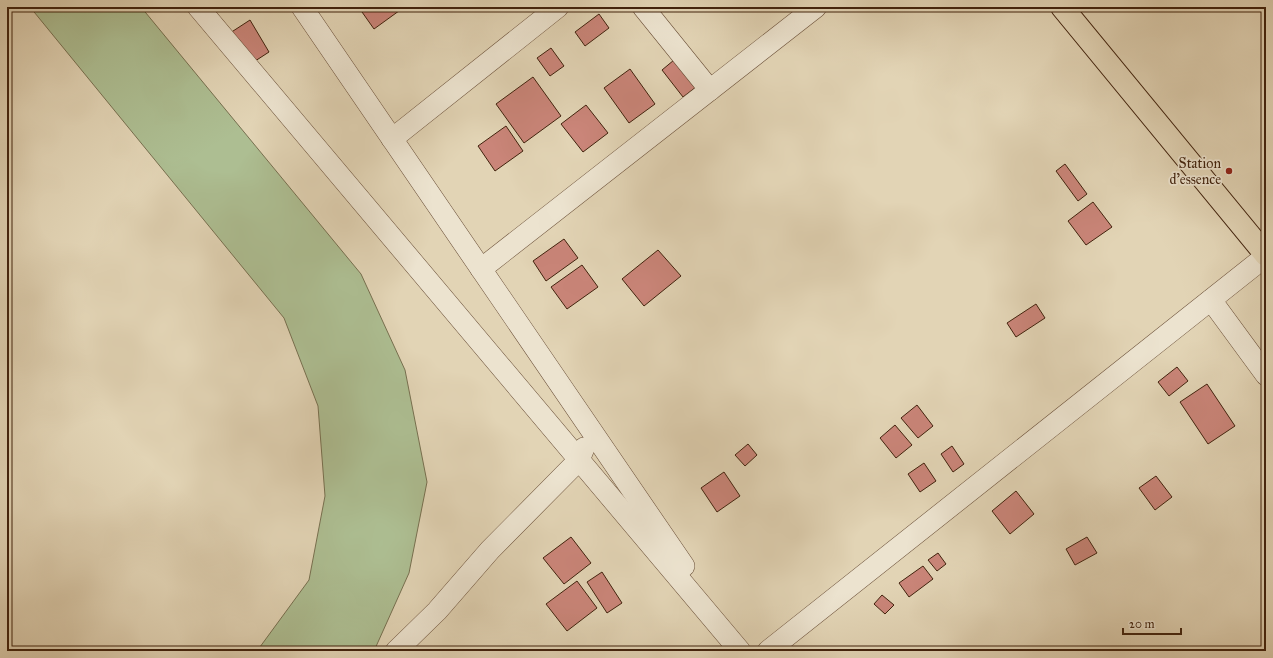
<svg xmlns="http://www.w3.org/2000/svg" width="1273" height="658" font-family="'IM FELL Great Primer',serif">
<rect width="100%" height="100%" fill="#e2d4b5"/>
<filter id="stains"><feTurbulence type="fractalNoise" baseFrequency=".005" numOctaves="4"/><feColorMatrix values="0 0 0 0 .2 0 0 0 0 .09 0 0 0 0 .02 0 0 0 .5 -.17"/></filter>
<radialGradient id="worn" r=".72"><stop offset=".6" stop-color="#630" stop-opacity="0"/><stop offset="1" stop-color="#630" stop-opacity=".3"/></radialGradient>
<polygon fill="#adbe92" stroke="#777050" points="30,7 141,7 361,274 405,370 427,482 409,573 374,651 257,651 309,580 325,496 318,406 284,318"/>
<g fill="#ca8579" stroke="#41220d">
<polygon points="368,7 403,7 403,8 374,29 362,12"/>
<polygon points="599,14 609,28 585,46 575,32"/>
<polygon points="250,20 269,52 249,65 230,33"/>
<polygon points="551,48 564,66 550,76 537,58"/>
<polygon points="674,60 696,87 683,97 662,70"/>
<polygon points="630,69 655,104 629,123 604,88"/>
<polygon points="533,77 561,116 524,143 496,104"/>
<polygon points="586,105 608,133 583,152 561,124"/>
<polygon points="506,126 523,151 495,171 478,146"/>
<polygon points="1065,164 1087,194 1078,201 1056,171"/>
<polygon points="1093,202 1112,227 1086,245 1068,221"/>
<polygon points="564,239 578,258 546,281 533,261"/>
<polygon points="658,250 681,276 644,306 622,279"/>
<polygon points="582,265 598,287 567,309 551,287"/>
<polygon points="1036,304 1045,318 1016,337 1007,323"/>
<polygon points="1177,367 1188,381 1169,396 1158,382"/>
<polygon points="1207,384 1235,426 1208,444 1180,402"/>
<polygon points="917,405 933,426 918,438 901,418"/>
<polygon points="895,425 912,445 896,458 880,438"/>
<polygon points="748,444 757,455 745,466 735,455"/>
<polygon points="952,446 964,464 953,472 941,454"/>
<polygon points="924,463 936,481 920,492 908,474"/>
<polygon points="724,472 740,496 717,512 701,488"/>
<polygon points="1156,476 1172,497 1155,510 1139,488"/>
<polygon points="1016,491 1034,514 1010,534 992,511"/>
<polygon points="571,537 591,563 564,584 543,558"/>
<polygon points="1087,537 1097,553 1075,565 1066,549"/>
<polygon points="938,553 946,564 937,571 928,560"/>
<polygon points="923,566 933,579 909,597 899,583"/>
<polygon points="602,572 622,603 607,613 587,582"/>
<polygon points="577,581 597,608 567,631 546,604"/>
<polygon points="882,595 894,605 885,614 874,604"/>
</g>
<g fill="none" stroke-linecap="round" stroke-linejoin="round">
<g stroke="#694e37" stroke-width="22">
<g id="street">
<polyline points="198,7 740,651"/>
<polyline points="302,7 684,566"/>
<polyline points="643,7 710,90"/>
<polyline points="392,139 558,7"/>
<polyline points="481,269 816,7"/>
<polyline points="1211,300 1266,375"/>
<polyline points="396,651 437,611 490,550 579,460 584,448"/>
<polyline points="768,651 1266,256"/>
</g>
</g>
<g stroke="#41220d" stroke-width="24">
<polyline id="highway" points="1062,7 1266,255"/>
</g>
<use href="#street" stroke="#ece3cf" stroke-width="21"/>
<use href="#highway" stroke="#e2d4b5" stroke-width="22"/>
</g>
<circle fill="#8f2418" stroke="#ece3cf" stroke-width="1.5" cx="1229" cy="171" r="4"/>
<g text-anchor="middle" stroke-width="3.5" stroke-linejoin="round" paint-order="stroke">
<g font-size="14" fill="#41220d" stroke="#ece3cf" text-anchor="end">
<text x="1221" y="168">Station<tspan x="1221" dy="16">d'essence</tspan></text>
</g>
</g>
<rect width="1273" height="658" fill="none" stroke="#e2d4b5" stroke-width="24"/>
<rect x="8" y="8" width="1257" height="642" fill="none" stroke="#41220d" stroke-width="2"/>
<rect x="12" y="12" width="1249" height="634" fill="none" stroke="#41220d"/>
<path d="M1123 628v6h58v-6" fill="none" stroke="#41220d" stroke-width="2"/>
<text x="1129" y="628" font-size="12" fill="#41220d" stroke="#ece3cf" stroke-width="3" paint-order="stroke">20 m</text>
<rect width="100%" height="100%" filter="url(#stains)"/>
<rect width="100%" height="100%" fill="url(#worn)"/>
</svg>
